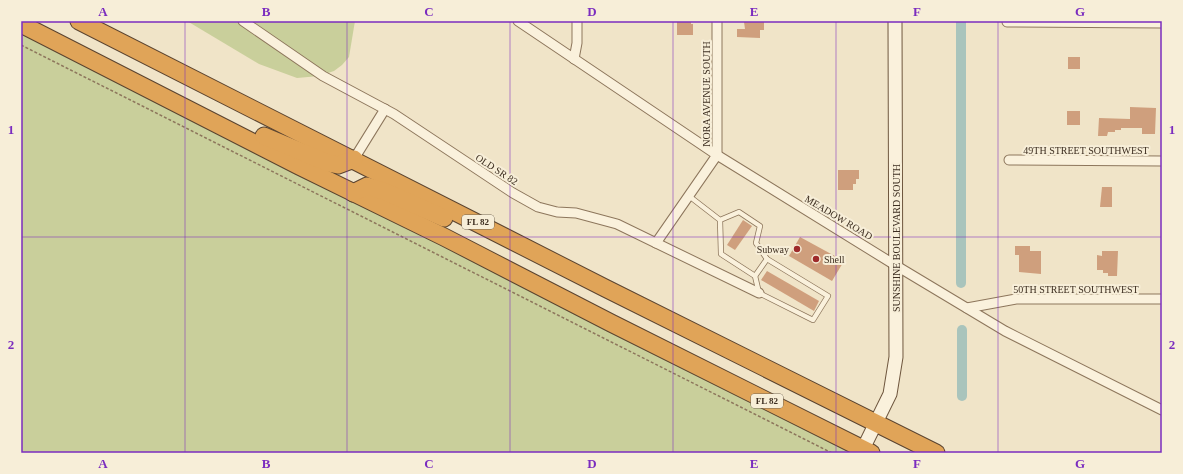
<svg xmlns="http://www.w3.org/2000/svg" width="1183" height="474" font-family="Georgia,serif">
<rect width="100%" height="100%" fill="#f0e4c8"/>
<g fill="#c9cf9b">
<polygon points="187,21 355,21 349,57 342,65 334,71 319,76 297,78 259,64"/>
<polygon points="21,30 859,453 21,453"/>
</g>
<g fill="none" stroke-linecap="round" stroke-linejoin="round">
<g stroke="#a9c4bc" stroke-width="10">
<polyline points="961,21 961,283"/>
<polyline points="962,330 962,396"/>
</g>
</g>
<g fill="#cf9f7d">
<polygon points="677,21 691,21 691,24 693,24 693,35 677,35"/>
<polygon points="747,21 764,22 764,30 760,30 760,38 737,37 737,29 745,29 744,22"/>
<rect x="1068" y="57" width="12" height="12"/>
<polygon points="1130,107 1156,108 1155,134 1142,134 1142,128 1121,128 1121,130 1115,130 1115,132 1108,132 1107,136 1098,136 1099,118 1130,119"/>
<rect x="1067" y="111" width="13" height="14"/>
<polygon points="838,170 859,170 859,179 856,179 856,184 853,184 853,190 838,190"/>
<polygon points="1102,187 1112,187 1112,207 1100,207"/>
<polygon points="743,220 752,226 735,250 727,245"/>
<polygon points="800,237 844,261 832,281 789,256"/>
<polygon points="1015,246 1030,246 1030,251 1041,251 1041,274 1019,272 1019,255 1015,255"/>
<polygon points="1102,251 1118,251 1117,276 1108,276 1108,273 1103,273 1103,270 1097,270 1097,255 1102,256"/>
<polygon points="767,271 819,301 814,311 761,280"/>
</g>
<g fill="none" stroke-linecap="round" stroke-linejoin="round">
<g stroke="#8d765c" stroke-width="6">
<g id="lane">
<polyline points="689,196 720,220 721,254 755,276 759,293 813,320 828,296 767,259 756,243 760,226 739,212 720,220"/>
<polyline points="755,276 767,259"/>
</g>
</g>
<g stroke="#8d765c" stroke-width="11">
<g id="street">
<polyline points="243,21 323,76 394,114 513,193 538,207 557,212 576,213 617,224 759,293"/>
<polyline points="518,21 717,155 895,265 1005,331 1162,410"/>
<polyline points="1007,22 1162,23"/>
<polyline points="574,59 577,43 577,21"/>
<polyline points="354,159 385,109"/>
<polyline points="1009,160 1162,161"/>
<polyline points="656,243 717,155 717,21"/>
<polyline points="967,308 1016,299 1162,299"/>
</g>
</g>
<g stroke="#6f573f" stroke-width="15">
<polyline id="secondary" points="863,449 890,394 896,357 895,21"/>
</g>
<g stroke="#5b4430" stroke-width="19">
<g id="highway">
<polyline points="79,21 605,288 936,453"/>
<polyline points="21,24 299,166 444,237 611,323 871,453"/>
<polyline points="264,136 328,163 338,165 354,159"/>
<polyline points="353,193 367,186 386,192 444,218"/>
</g>
</g>
<polyline stroke="#8d765c" stroke-width="1.5" stroke-dasharray="3 2" stroke-linecap="butt" points="21,45 832,453"/>
<use href="#lane" stroke="#faf1dc" stroke-width="4.5"/>
<use href="#street" stroke="#faf1dc" stroke-width="9"/>
<use href="#secondary" stroke="#faf1dc" stroke-width="13"/>
<use href="#highway" stroke="#e0a458" stroke-width="17"/>
</g>
<path fill="none" stroke="#7b2cbf" stroke-width="1" stroke-opacity="0.55" d="M 185,21 L 185,453M 347,21 L 347,453M 510,21 L 510,453M 673,21 L 673,453M 836,21 L 836,453M 998,21 L 998,453M 21,237 L 1162,237"/>
<g fill="#9e2a2b" stroke="#f7eed8" stroke-width="1.5">
<circle cx="797" cy="249" r="4"/>
<circle cx="816" cy="259" r="4"/>
</g>
<g text-anchor="middle" stroke-width="4" stroke-linejoin="round" paint-order="stroke">
<g fill="#f7eed8" stroke="#756857" stroke-width="1">
<rect x="462" y="215" width="32" height="14" rx="3"/>
<rect x="751" y="394" width="32" height="14" rx="3"/>
</g>
<g font-size="9" font-weight="bold" fill="#3d2e20">
<text x="478" y="225">FL 82</text>
<text x="767" y="404">FL 82</text>
</g>
<g font-size="10" fill="#3d2e20" stroke="#f7eed8">
<text transform="translate(706 94) rotate(-90)" y="4">NORA AVENUE SOUTH</text>
<text x="1086" y="154">49TH STREET SOUTHWEST</text>
<text transform="translate(497 169) rotate(33)" y="4">OLD SR 82</text>
<text transform="translate(839 217) rotate(31)" y="4">MEADOW ROAD</text>
<text transform="translate(896 238) rotate(-90)" y="4">SUNSHINE BOULEVARD SOUTH</text>
<text x="1076" y="293">50TH STREET SOUTHWEST</text>
</g>
<g font-size="10" fill="#3d2e20" stroke="#f7eed8" text-anchor="end">
<text x="789" y="253">Subway</text>
<text x="824" y="263" text-anchor="start">Shell</text>
</g>
</g>
<rect width="1183" height="474" fill="none" stroke="#f7eed8" stroke-width="44"/>
<rect x="22" y="22" width="1139" height="430" fill="none" stroke="#7b2cbf" stroke-width="1.5"/>
<g font-size="13" text-anchor="middle" font-weight="bold" fill="#7b2cbf">
<text x="103" y="16">A</text>
<text x="266" y="16">B</text>
<text x="429" y="16">C</text>
<text x="592" y="16">D</text>
<text x="754" y="16">E</text>
<text x="917" y="16">F</text>
<text x="1080" y="16">G</text>
<text x="11" y="134">1</text>
<text x="1172" y="134">1</text>
<text x="11" y="349">2</text>
<text x="1172" y="349">2</text>
<text x="103" y="468">A</text>
<text x="266" y="468">B</text>
<text x="429" y="468">C</text>
<text x="592" y="468">D</text>
<text x="754" y="468">E</text>
<text x="917" y="468">F</text>
<text x="1080" y="468">G</text>
</g>
</svg>
